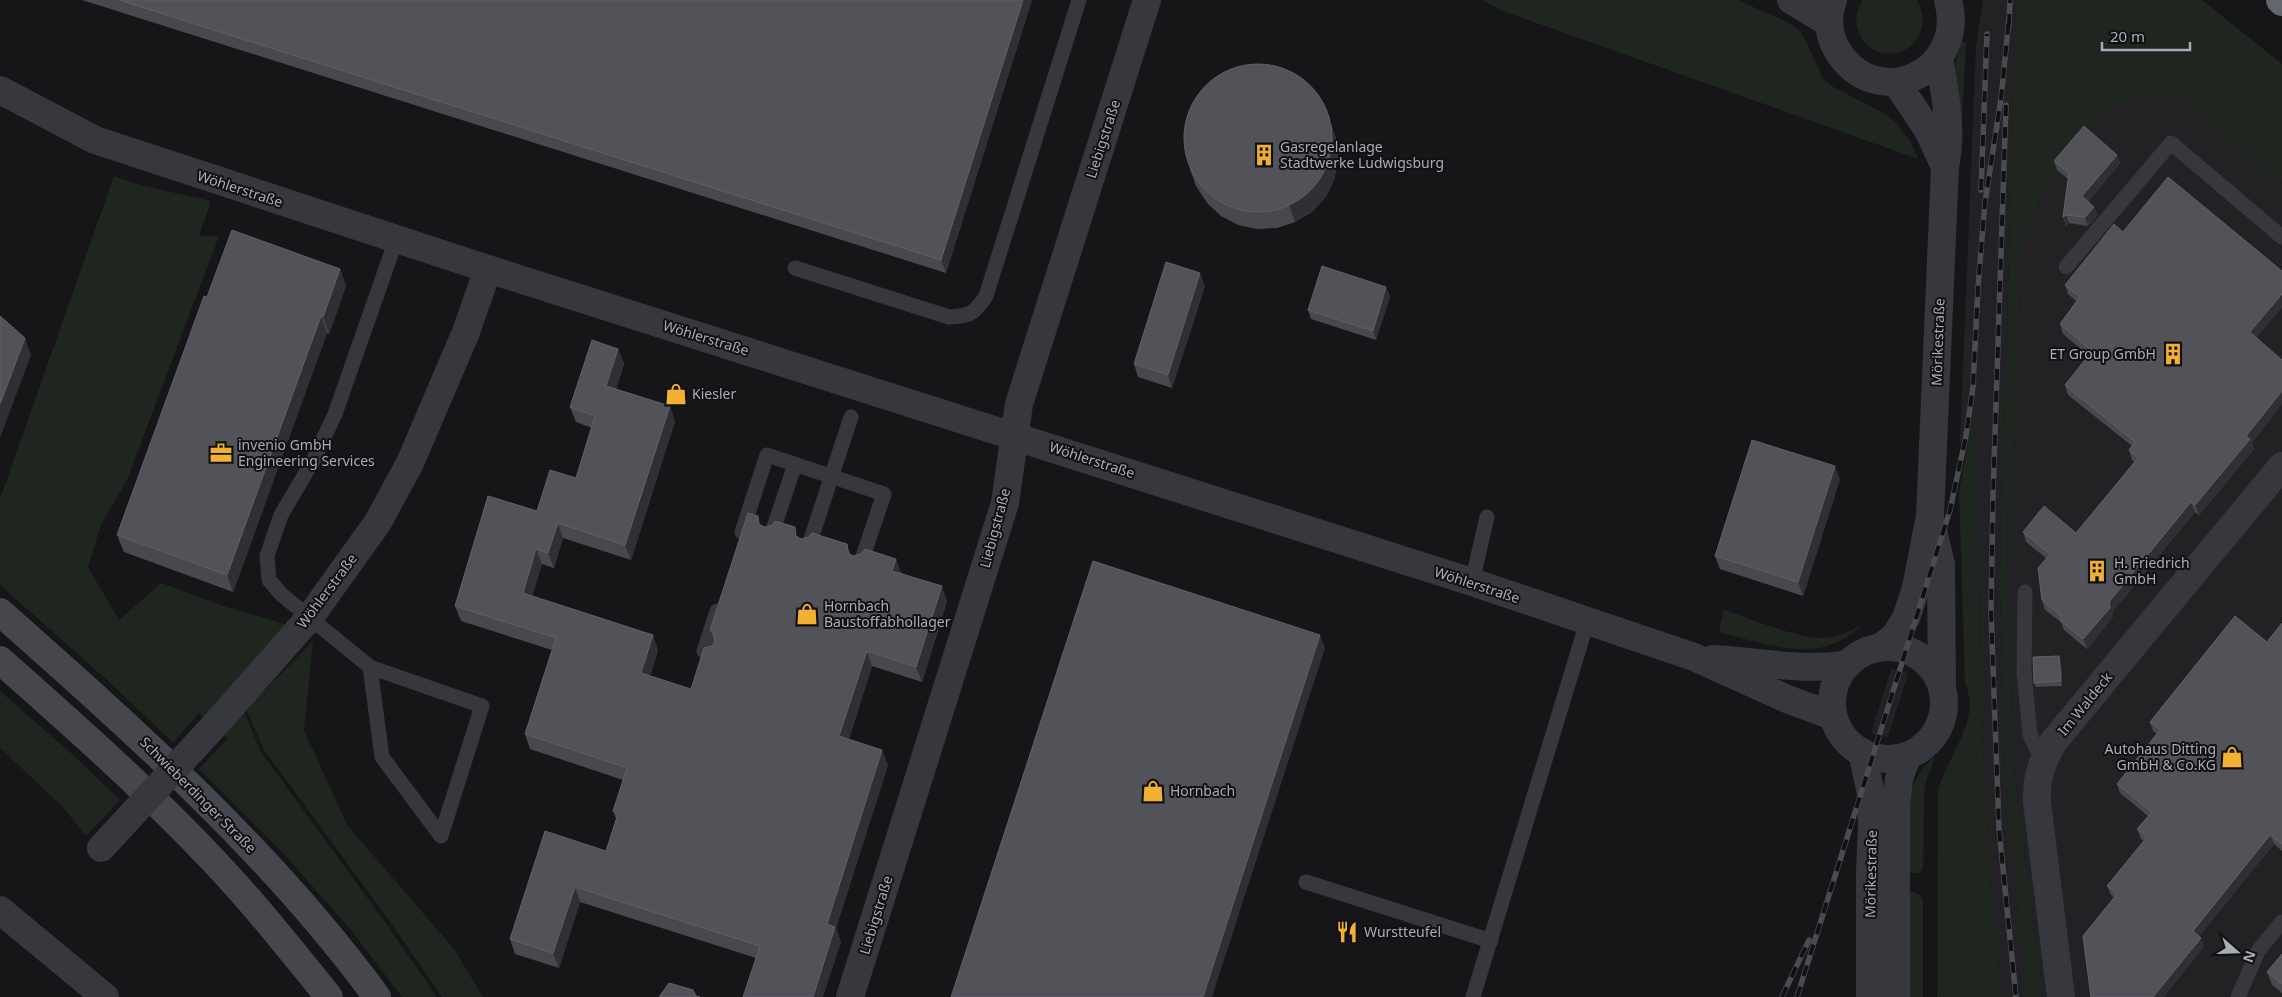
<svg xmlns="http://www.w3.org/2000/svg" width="2282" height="997" font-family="'Noto Sans',sans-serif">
<rect width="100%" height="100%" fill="#161618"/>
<g fill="#222225">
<polygon points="1983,0 2016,0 2000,584 2005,775 2026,997 2002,997 1991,892 1980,697 1979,552 1973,411 1967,443 1960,442 1976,45"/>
<polygon points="2178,96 2282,183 2282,997 2043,997 2013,760 2007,527 2016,427 2021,245 2053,168 2082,132 2114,103"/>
<polygon points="1891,669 1903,671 1908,674 1888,737 1880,736 1871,733"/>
</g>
<g fill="#1e261f">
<polygon points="1483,0 1738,0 1791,24 1800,31 1807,43 1823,79 1835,88 1886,114 1898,125 1910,141 1918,159 1503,11"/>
<path d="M 1863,0 L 1917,0 C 1942,46 1878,76 1859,33 C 1854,22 1856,10 1863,0 Z"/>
<polygon points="2016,0 2202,0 2282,64 2282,183 2178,96 2114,103 2082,132 2053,168 2021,245 2016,427 2007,527 2013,760 2043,997 2026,997 2005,775 2000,584"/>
<polygon points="1961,42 1966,42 1962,121 1953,73"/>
<polygon points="114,176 140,185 211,201 199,236 219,236 127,480 101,525 88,567 119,620 161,583 226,607 285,624 205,719 199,713 173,743 107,680 0,585 0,499"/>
<path d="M 1974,408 L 1979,552 L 1980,697 L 1991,892 L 2002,997 L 1937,997 L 1938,791 C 1945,762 1974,727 1969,699 C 1969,694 1967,688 1965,683 L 1959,492 Z"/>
<path d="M 1724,610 C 1748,618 1800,639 1823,638 C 1837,638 1851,630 1864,625 C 1853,632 1841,642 1827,646 C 1794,656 1753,640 1721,633 L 1719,630 Z"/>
<polygon points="313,641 304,730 347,825 454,949 483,997 442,997 388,919 264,750 246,709"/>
<polygon points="0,691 72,754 120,800 86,836 62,806 0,748"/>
<polygon points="244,711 261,752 385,922 437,997 402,997 350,929 284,854 199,769 227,739 222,734"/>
<polygon points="1936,755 1926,781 1924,797 1923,868 1919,873 1904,873 1909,791 1925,765"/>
<path d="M 1904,891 C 1915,891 1921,892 1923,903 L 1923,997 L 1904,997 Z"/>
</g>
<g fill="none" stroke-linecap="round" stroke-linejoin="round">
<g stroke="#37383d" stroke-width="15">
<polyline points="2066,267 2171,143 2282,237"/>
<path d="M 795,268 L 949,317 C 970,316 974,314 986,296 L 1079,0"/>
<polyline points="742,532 767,455 884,494 861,562"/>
<polyline points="772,533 795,464"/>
<polyline points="809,545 851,417"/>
<polyline points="1472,582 1487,517"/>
<polyline points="2025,592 2024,672 2030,735 2042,760"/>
<polyline points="712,654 704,651 717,611"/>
<polyline points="370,667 382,757 441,836 482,706 370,667 282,595 269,580 267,556 281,515 314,459 335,414 396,240"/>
<polyline points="1306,882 1491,941"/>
<polyline points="1473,997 1587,622"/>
<polyline points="2238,997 2258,951 2282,922"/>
</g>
<g stroke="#37383d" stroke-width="28">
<polyline points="1791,0 1829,23"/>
<path d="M 1833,0 C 1827,15 1828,34 1836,48 C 1874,115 1968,74 1948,0"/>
<polyline points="1896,82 1928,130 1945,167"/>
<polyline points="0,90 95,140 488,269 1472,582 1694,657 1787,699 1833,716"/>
<polyline points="1932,527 1941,564 1942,688"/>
<path d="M 1881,647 L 1895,636 L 1906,618 L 1916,588 L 1930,516 L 1945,167 C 1953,128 1945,96 1939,57"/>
<circle cx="1888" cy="703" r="56"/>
<path d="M 1713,659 C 1756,661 1805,672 1847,664"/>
<polyline points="214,726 310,617 378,522 410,463 466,332 488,269"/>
<polyline points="1862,752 1871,794 1872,825 1870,871 1870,997"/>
<polyline points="0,910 105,997"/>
<polyline points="850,997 1005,503 1019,404 1147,0"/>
<polyline points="1896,997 1896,808 1899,779 1907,756"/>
<path d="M 2061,997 L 2037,802 C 2036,778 2042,761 2054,741 L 2282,466"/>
</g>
<g stroke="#45474d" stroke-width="28">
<path d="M 0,612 C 134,731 270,851 377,997"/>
<path d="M 0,660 C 72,724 145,788 211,858 C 253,902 291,950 329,997"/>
</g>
<polyline stroke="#63666e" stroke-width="28" points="2280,0 2282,2"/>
<g stroke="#4a4c52" stroke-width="5.5">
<g id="rail">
<polyline points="2009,25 2010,0"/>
<polyline points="2006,105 1993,495 1991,611 1999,829 2016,997"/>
<polyline points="1981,190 1987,34"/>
<polyline points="1782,997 1809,940"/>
<polyline points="1797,997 1950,510 1966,436 1973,387 1978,287 1985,202 2001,99 2009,18"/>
</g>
</g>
<use href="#rail" stroke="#111113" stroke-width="4" stroke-dasharray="11" stroke-linecap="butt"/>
<polyline stroke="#37383d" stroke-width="28" points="101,848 214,726"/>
</g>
<g fill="#47494d">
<polygon points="82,0 1032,0 946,273"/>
<polygon points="1331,124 1337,142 1338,161 1334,180 1325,198 1312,212 1295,222 1277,228 1257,229 1238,225 1221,216 1207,203 1196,186 1190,169"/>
<polygon points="2117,155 2120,163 2088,201 2098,215 2088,226 2069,223 2066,226 2063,217 2068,179 2057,170 2054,161"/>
<polygon points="2123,232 2257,338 2252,443 2254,449 2199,515 2195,512 2113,611 2113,617 2087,649 2064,630 2061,622 2045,610 2042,600 2046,558 2026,542 2023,532 2076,533 2135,462 2132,460 2129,450 2132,446 2068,395 2065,385 2089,356 2063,334 2060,324 2076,301 2068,294 2065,285"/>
<polygon points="340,269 346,286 329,334 327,333 233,592 124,552 117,535 207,297"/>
<polygon points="1205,286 1172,388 1138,377 1134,364"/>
<polygon points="1390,296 1376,340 1311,319 1308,310"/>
<polygon points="618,349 624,364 616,389 675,421 631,560 563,538 554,568 542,564 532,596 658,650 650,676 691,689 712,646 715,643 710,630 761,525 764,527 798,537 801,539 847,544 850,554 853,556 896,559 901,573 947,601 922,682 872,666 849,739 888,765 836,928 841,942 756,958 580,902 559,968 515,954 510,939 606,851 616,819 613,811 623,780 530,749 525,734 552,650 461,621 455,606 537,511 576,478 592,428 576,422 570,407"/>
<polygon points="1840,479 1803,596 1720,569 1715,556"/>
<polygon points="2282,623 2282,851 2274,844 2199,936 2204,947 2114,898 2111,895 2107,886 2144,841 2141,839 2137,829 2148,816 2120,793 2117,784 2157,734 2153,731 2150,722 2267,642"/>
<polygon points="2059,656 2061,661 2062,686 2036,687 2034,683"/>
<polygon points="2282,954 2282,993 2272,985 2267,972"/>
</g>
<g fill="#2f3033">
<polygon points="1023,0 1032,0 946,273 941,260"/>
<polygon points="1325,107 1337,142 1338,161 1334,180 1325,198 1312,212 1295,222 1289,205"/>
<polygon points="2117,155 2120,163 2085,204 2082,196"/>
<polygon points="2094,207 2098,215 2088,226 2085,217"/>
<polygon points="2066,215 2069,223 2066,226 2063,217"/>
<polygon points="340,269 346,286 329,334 323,317"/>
<polygon points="1200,273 1205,286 1172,388 1168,375"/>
<polygon points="1386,287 1390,296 1376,340 1373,331"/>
<polygon points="2282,294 2282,308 2253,342 2250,332"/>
<polygon points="321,316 327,333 233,592 227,575"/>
<polygon points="25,338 31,355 0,438 0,404"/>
<polygon points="618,349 624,364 612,401 606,386"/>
<polygon points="2282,391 2282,405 2252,443 2254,449 2199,515 2195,505 2246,436"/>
<polygon points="670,406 675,421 631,560 625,545"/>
<polygon points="1835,466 1840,479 1803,596 1798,582"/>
<polygon points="2191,502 2195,512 2113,611 2113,617 2087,649 2083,639 2109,602"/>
<polygon points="558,523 563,538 554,568 548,553"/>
<polygon points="536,549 542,564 528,608 523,593"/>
<polygon points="896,559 901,574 892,571"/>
<polygon points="942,586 947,601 922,682 916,667"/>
<polygon points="653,635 658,650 646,688 641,673"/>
<polygon points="1320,635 1325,648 1212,997 1203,997"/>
<polygon points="867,651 872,666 845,751 839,736"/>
<polygon points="2059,656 2061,661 2062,686 2061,681"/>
<polygon points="882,750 888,765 836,928 841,942 823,997 813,997 827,924"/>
<polygon points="2270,835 2274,844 2196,940 2193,931"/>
<polygon points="575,887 580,902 559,968 553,953"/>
<polygon points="2201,938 2204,947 2164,997 2153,997"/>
</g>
<g fill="#525359" stroke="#5f6168">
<polygon points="119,0 1023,0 941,260"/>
<circle cx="1258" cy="138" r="74"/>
<polygon points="2084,126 2117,155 2082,196 2094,207 2085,217 2066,215 2063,217 2069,173 2054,161"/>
<polygon points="2168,177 2282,271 2282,294 2250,332 2282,360 2282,391 2246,436 2250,439 2195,505 2191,502 2109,602 2110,608 2083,639 2060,620 2061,616 2042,600 2038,568 2050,554 2023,532 2044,506 2076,533 2138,458 2129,450 2135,442 2065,385 2092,351 2060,324 2080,297 2065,285 2114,224 2123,232"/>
<polygon points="232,230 340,269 323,317 321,316 227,575 117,535 204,296 207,297"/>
<polygon points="1166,262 1200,273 1168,375 1134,364"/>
<polygon points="1322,266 1386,287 1373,331 1308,310"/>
<polygon points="0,316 25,338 0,404"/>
<polygon points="592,340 618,349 606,386 670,406 625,545 558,523 548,553 536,549 523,593 653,635 641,673 691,689 704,648 712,646 715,642 714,633 710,630 748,513 758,516 759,524 764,527 772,525 775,521 795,527 796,536 801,539 809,537 812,533 847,544 848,553 853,556 861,554 865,549 896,559 892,571 942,586 916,667 867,651 839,736 882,750 827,924 835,927 813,997 743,997 760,946 575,887 553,953 510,939 545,831 606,851 618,814 613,811 627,768 525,734 556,638 455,606 488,496 537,511 550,470 576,478 595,416 570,407"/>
<polygon points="1752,440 1835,466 1798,582 1715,556"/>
<polygon points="1093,561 1320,635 1203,997 951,997"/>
<polygon points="2235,616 2267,642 2282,623 2282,844 2270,835 2193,931 2201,938 2153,997 2091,997 2083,936 2117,894 2107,886 2147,837 2137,829 2152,812 2117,784 2160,730 2150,722"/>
<polygon points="2059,656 2061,681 2034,683 2033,657"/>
<polygon points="2282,954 2282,984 2267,972"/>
<polygon points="669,983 693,990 696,996 700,997 659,997"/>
</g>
<defs>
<g id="building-bare" transform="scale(1.725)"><path d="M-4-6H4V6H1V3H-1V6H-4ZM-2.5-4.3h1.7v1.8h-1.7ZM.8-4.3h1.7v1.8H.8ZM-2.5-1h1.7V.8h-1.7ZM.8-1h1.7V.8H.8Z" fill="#f2b134" stroke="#111113" stroke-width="2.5" paint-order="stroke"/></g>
<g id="shop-bare" transform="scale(1.725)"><path d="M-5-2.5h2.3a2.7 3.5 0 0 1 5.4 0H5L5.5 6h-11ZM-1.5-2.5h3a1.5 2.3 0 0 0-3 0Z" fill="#f2b134" stroke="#111113" stroke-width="2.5" paint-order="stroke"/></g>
<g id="office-bare" transform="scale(1.725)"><path d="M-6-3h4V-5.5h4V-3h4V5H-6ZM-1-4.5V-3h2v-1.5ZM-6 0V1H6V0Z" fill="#f2b134" stroke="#111113" stroke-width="2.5" paint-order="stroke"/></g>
<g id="restaurant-bare" transform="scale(1.725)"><path d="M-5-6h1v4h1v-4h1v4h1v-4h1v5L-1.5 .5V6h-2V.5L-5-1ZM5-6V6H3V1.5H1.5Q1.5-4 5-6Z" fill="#f2b134" stroke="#111113" stroke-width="2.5" paint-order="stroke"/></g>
</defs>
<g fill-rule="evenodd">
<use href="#building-bare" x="1264" y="155"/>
<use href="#building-bare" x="2173" y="354"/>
<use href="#shop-bare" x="676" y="394"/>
<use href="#office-bare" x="221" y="453"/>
<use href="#building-bare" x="2097" y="571"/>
<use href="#shop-bare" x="807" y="614"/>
<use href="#shop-bare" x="2232" y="757"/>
<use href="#shop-bare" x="1153" y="791"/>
<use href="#restaurant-bare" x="1347" y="932"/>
</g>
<g text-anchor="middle" stroke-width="4" stroke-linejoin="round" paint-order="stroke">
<g font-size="14" fill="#a8adb8" stroke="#111113">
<text transform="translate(1103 139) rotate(-72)" y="5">Liebigstraße</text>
<text transform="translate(240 189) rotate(18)" y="5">Wöhlerstraße</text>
<text transform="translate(706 338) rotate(17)" y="5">Wöhlerstraße</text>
<text transform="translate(1938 342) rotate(-88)" y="5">Mörikestraße</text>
<text transform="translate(1092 460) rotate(18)" y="5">Wöhlerstraße</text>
<text transform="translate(995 528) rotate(-75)" y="5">Liebigstraße</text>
<text transform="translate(1477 585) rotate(18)" y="5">Wöhlerstraße</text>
<text transform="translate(327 591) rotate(-53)" y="5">Wöhlerstraße</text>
<text transform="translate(2085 704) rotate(-51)" y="5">Im Waldeck</text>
<text transform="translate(198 795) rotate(45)" y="5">Schwieberdinger Straße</text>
<text transform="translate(1871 874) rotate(-89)" y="5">Mörikestraße</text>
<text transform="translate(876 915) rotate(-73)" y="5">Liebigstraße</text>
</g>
<g font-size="14" fill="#a8adb8" stroke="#111113" text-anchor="start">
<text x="1280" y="152">Gasregelanlage<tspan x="1280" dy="16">Stadtwerke Ludwigsburg</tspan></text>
<text x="2156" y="359" text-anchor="end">ET Group GmbH</text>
<text x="692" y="399">Kiesler</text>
<text x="238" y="450">invenio GmbH<tspan x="238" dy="16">Engineering Services</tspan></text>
<text x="2114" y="568">H. Friedrich<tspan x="2114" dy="16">GmbH</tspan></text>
<text x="824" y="611">Hornbach<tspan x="824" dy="16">Baustoffabhollager</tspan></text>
<text x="2216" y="754" text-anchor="end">Autohaus Ditting<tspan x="2216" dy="16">GmbH &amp; Co.KG</tspan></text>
<text x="1170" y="796">Hornbach</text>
<text x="1364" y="937">Wurstteufel</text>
</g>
</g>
<g transform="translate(2237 952) rotate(110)" stroke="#111113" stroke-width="4" paint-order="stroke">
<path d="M0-4L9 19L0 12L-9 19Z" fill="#a8adb8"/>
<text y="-8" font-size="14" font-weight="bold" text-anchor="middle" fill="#a8adb8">N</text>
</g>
<path d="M2102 42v8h88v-8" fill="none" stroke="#a8adb8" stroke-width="2.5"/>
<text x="2110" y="42" font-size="15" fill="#a8adb8" stroke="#111113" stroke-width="4" paint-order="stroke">20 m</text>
</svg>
